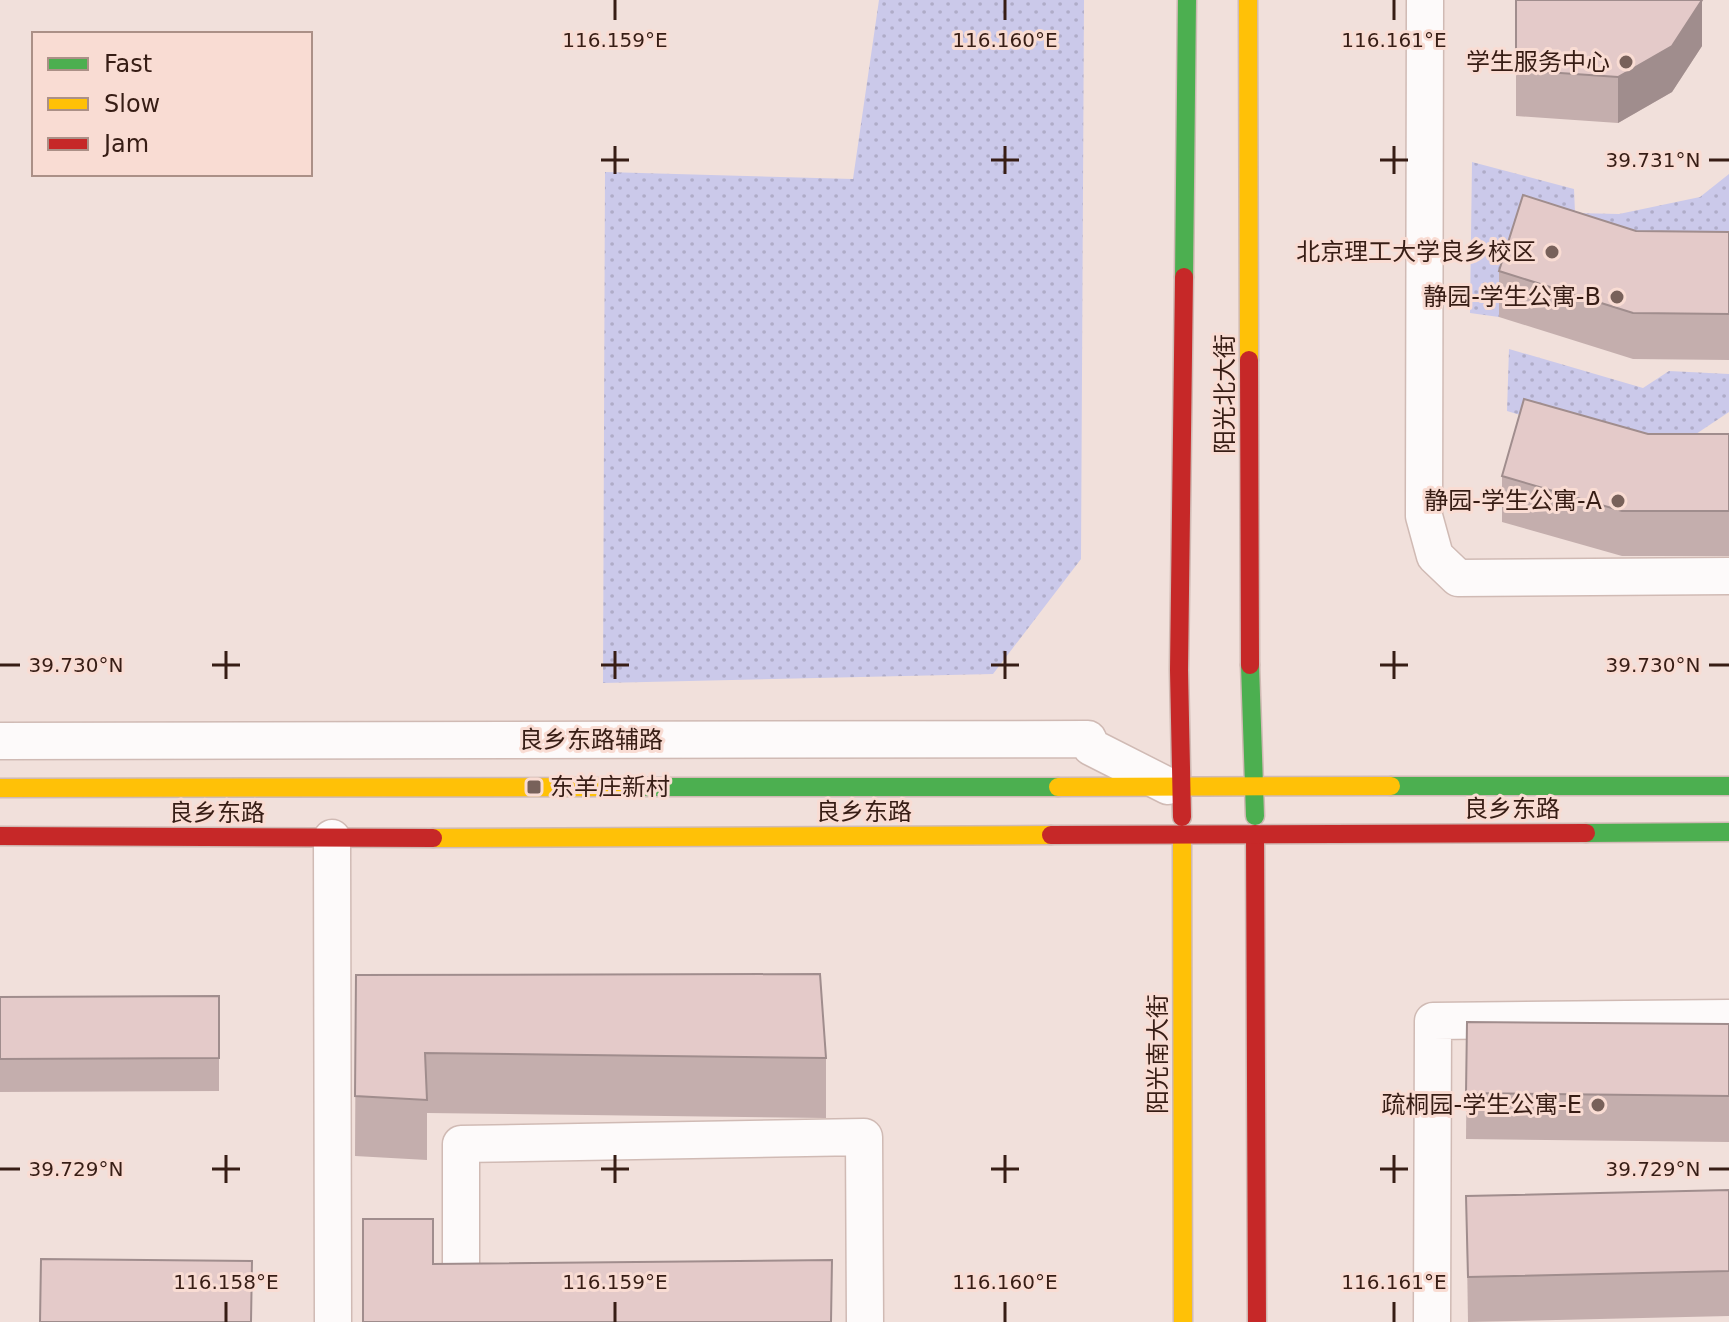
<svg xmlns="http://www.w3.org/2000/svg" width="1729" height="1322" font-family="'DejaVu Sans','Noto Sans SC',sans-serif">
<defs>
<pattern id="green-dots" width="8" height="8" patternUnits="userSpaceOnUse" patternTransform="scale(2)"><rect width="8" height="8" fill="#cbc9ea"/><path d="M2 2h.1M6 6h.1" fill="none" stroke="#afacc8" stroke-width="1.8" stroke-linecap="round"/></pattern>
</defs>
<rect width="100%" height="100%" fill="#f1e0db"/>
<g fill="url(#green-dots)">
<polygon points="879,0 1084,0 1081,559 993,674 603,683 605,172 853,179"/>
<polygon points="1472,162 1574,189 1575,213 1619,214 1700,197 1729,174 1729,278 1499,317 1470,313"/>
<polygon points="1509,349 1643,388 1669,371 1729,374 1729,412 1684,442 1612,443 1507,411"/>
</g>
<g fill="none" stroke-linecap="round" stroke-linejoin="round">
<g stroke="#d0bab4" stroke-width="39">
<g id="street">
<polyline points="1425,0 1424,516 1435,556 1458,578 1729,576"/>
<polyline points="0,741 1088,739 1091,747 1168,786"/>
<polyline points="332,838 333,1322"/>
<polyline points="461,1322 461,1144 864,1137 865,1322"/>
<polyline points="1432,1322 1433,1021 1729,1018"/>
</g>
</g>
<g stroke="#d0bab4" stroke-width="21">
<g id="fast">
<polyline points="1184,277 1187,0"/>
<polyline points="1250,665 1255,816"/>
<polyline points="1391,786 1729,786"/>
<polyline points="629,787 1058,787"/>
<polyline points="1586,833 1729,832"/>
</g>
</g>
<g stroke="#d0bab4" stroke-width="21">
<g id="slow">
<polyline points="1248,0 1249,360"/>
<polyline points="1058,787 1391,786"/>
<polyline points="0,788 629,787"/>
<polyline points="1182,835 1183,1322"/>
<polyline points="433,838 1051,835"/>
</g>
</g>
<g stroke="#d0bab4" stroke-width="21">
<g id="jam">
<polyline points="1249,360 1250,665"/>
<polyline points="1182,817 1179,670 1184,277"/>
<polyline points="1255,834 1257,1322"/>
<polyline points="1051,835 1586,833"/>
<polyline points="0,836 433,838"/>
</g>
</g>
<use href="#street" stroke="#fdfafa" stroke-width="36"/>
<use href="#fast" stroke="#4caf50" stroke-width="18"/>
<use href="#slow" stroke="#ffc107" stroke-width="18"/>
<use href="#jam" stroke="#c62828" stroke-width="18"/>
</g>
<g fill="#c4aead">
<polygon points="1516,0 1702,46 1672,92 1618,123 1516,116"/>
<polygon points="1636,231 1729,232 1729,360 1633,359 1499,317 1499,271"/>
<polygon points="1648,434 1729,434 1729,556 1622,556 1502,522 1502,476"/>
<polygon points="356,975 826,1058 826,1118 427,1113 427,1160 355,1156"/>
<polygon points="219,996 219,1091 0,1092 0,997"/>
<polygon points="1467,1022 1729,1024 1729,1142 1466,1139"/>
<polygon points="1729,1190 1729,1316 1468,1322 1466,1196"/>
</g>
<polygon fill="#a08d8d" points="1702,0 1702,46 1672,92 1618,123 1618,77"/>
<g fill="#e4cac9" stroke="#a08d8d" stroke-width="2">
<polygon points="1516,0 1702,0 1672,46 1618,77 1516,70"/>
<polygon points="1523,195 1636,231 1729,232 1729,314 1633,313 1499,271"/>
<polygon points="1524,399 1648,434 1729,434 1729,511 1622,511 1502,476"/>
<polygon points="820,974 826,1058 425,1053 427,1100 355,1096 356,975"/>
<polygon points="219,996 219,1058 0,1059 0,997"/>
<polygon points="1467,1022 1729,1024 1729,1096 1466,1093"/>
<polygon points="1729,1190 1729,1271 1468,1277 1466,1196"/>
<polygon points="363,1219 433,1219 433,1264 832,1260 831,1322 363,1322"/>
<polygon points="41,1259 252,1261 251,1322 40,1322"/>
</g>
<path fill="none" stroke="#371d15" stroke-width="3" d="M 615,0 L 615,20M 1005,0 L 1005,20M 1394,0 L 1394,20M 615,146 L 615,174M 1005,146 L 1005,174M 1394,146 L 1394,174M 601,160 L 629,160M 991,160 L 1019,160M 1380,160 L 1408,160M 1709,160 L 1729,160M 226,651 L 226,679M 615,651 L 615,679M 1005,651 L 1005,679M 1394,651 L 1394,679M 0,665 L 20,665M 212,665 L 240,665M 601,665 L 629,665M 991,665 L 1019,665M 1380,665 L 1408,665M 1709,665 L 1729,665M 226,1155 L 226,1183M 615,1155 L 615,1183M 1005,1155 L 1005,1183M 1394,1155 L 1394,1183M 0,1169 L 20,1169M 212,1169 L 240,1169M 601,1169 L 629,1169M 991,1169 L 1019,1169M 1380,1169 L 1408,1169M 1709,1169 L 1729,1169M 226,1302 L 226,1322M 615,1302 L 615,1322M 1005,1302 L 1005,1322M 1394,1302 L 1394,1322"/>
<g fill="#78615a" stroke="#f9dcd3" stroke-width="3">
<circle cx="1626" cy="62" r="8"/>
<circle cx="1552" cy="252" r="8"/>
<circle cx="1617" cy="297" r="8"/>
<circle cx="1618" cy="501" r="8"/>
<rect x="526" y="779" width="16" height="16" rx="4"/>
<circle cx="1598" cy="1105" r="8"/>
</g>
<g text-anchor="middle" stroke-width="6" stroke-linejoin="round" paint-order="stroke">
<g font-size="24" fill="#371d15" stroke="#f9dcd3" text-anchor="end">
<text x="1610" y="70">学生服务中心</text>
<text x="1536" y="260">北京理工大学良乡校区</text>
<text x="1601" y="305">静园-学生公寓-B</text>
<text x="1602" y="509">静园-学生公寓-A</text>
<text x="550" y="795" text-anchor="start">东羊庄新村</text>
<text x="1582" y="1113">疏桐园-学生公寓-E</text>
</g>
<g font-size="24" fill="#371d15" stroke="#f9dcd3">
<text transform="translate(1225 394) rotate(-90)" y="8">阳光北大街</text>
<text x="591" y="748">良乡东路辅路</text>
<text x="1512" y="817">良乡东路</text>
<text x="864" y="820">良乡东路</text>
<text x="217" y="821">良乡东路</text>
<text transform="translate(1158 1054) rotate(-90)" y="8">阳光南大街</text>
</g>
</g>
<g font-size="20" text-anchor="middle" fill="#371d15" stroke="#f9dcd3" stroke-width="6" stroke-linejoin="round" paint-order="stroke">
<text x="615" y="47">116.159°E</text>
<text x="1005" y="47">116.160°E</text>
<text x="1394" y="47">116.161°E</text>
<text x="1653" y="167">39.731°N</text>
<text x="76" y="672">39.730°N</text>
<text x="1653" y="672">39.730°N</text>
<text x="76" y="1176">39.729°N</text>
<text x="1653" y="1176">39.729°N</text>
<text x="226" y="1289">116.158°E</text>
<text x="615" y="1289">116.159°E</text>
<text x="1005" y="1289">116.160°E</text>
<text x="1394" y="1289">116.161°E</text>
</g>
<rect x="32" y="32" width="280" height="144" fill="#f9dcd3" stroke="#ab9087" stroke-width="2"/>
<rect x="48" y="58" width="40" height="12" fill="#4caf50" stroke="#ab9087" stroke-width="2"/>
<text x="104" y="72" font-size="24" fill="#371d15">Fast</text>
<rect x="48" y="98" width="40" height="12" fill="#ffc107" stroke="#ab9087" stroke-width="2"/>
<text x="104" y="112" font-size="24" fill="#371d15">Slow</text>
<rect x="48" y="138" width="40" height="12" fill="#c62828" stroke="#ab9087" stroke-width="2"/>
<text x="104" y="152" font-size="24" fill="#371d15">Jam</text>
</svg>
